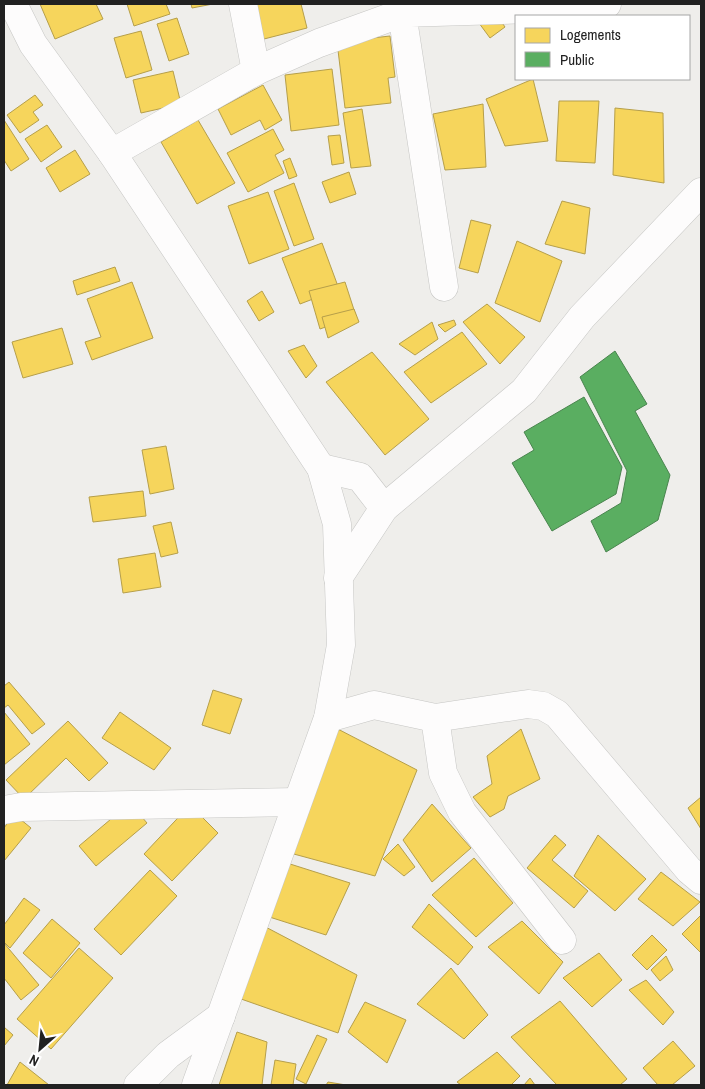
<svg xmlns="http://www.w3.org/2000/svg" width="705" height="1089" font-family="'Archivo Narrow',sans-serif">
<rect width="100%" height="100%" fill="#efeeeb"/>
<g fill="#f6d55c" stroke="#b69f4a">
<polygon points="40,4 96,4 103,19 55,39"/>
<polygon points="127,4 166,4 170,14 134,26"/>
<polygon points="191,4 213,4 192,8"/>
<polygon points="255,4 301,4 307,28 264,39"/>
<polygon points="492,8 505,27 490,38 476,19"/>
<polygon points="177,18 189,54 169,61 157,24"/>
<polygon points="141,31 152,70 126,78 114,38"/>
<polygon points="390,36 395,77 388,78 391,103 345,108 337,42"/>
<polygon points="332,69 339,125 291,131 285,75"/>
<polygon points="173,71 181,104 141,113 133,80"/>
<polygon points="533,79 548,141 505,146 486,99"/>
<polygon points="263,85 282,120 265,130 260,120 231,135 218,109"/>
<polygon points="35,95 43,105 33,112 39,120 20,133 7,115"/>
<polygon points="559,101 599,101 595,163 556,161"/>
<polygon points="483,104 486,167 445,170 433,114"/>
<polygon points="615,108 663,113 664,183 613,175"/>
<polygon points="362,109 371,166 351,168 343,113"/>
<polygon points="4,120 29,159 11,171 4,160"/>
<polygon points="198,120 235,183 197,204 161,142"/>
<polygon points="47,125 62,147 41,162 25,139"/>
<polygon points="273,129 284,150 275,155 284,173 248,192 227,153"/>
<polygon points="340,135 344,163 332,165 328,136"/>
<polygon points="75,150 90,174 60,192 46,168"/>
<polygon points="290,158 297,176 289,179 283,161"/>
<polygon points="349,172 356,194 330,203 322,182"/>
<polygon points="294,183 314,239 294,246 274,191"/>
<polygon points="268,192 289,249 249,264 228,206"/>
<polygon points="562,201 590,208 585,254 545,244"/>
<polygon points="471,220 491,225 478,273 459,268"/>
<polygon points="517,241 562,261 540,322 495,303"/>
<polygon points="322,243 339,289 300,304 282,258"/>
<polygon points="115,267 120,281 77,295 73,281"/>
<polygon points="132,282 153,338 92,360 85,342 101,337 87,299"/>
<polygon points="345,282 356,316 320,329 309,291"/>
<polygon points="262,291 274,312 259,321 247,301"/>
<polygon points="487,304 525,337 500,364 463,322"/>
<polygon points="354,309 359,322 328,338 322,317"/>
<polygon points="454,320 456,325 445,332 438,325"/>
<polygon points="432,322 438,339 415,355 399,344"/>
<polygon points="62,328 73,364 23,378 12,342"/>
<polygon points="462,332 487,364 431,403 404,372"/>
<polygon points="304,345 317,366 306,378 288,351"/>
<polygon points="372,352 429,419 385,455 326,382"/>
<polygon points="166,446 174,489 150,494 142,450"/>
<polygon points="143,491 146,516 93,522 89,497"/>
<polygon points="171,522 178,553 161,557 153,526"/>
<polygon points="155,553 161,587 123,593 118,559"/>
<polygon points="9,682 45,724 32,734 8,705 4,708 4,686"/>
<polygon points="213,690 242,699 230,734 202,725"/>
<polygon points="4,712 30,744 4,765"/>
<polygon points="120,712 171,748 154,770 102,738"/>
<polygon points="68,721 108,763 89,781 66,758 24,799 6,780"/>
<polygon points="332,726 417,770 375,876 279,850"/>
<polygon points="521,729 540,779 508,796 504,809 490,817 473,797 492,784 487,756"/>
<polygon points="701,797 701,829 688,808"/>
<polygon points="130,803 147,823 96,866 79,846"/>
<polygon points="432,804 471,848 432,882 403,840"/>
<polygon points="190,805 218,833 172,881 144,854"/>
<polygon points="14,814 31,828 4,861 4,828"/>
<polygon points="555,835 566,845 552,860 588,891 574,908 527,868"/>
<polygon points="598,835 646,879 615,911 574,876"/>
<polygon points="398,844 415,867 404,876 383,859"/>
<polygon points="268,857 350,883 326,935 260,914"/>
<polygon points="474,858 513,903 476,937 432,895"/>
<polygon points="150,870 177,896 121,955 94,929"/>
<polygon points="661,872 700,902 673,926 638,899"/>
<polygon points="24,898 40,910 10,948 4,942 4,925"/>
<polygon points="429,904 473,947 458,965 412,927"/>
<polygon points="701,915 701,953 682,934"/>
<polygon points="52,919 80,943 51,978 23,953"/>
<polygon points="522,921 563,962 539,994 488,947"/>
<polygon points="258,923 357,975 338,1033 224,993"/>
<polygon points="652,935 667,950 647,970 632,955"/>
<polygon points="4,943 39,985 21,1000 4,978"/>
<polygon points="79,948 113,978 51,1049 17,1019"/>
<polygon points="599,953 622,980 592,1007 563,978"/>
<polygon points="666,956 673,970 660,981 651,970"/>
<polygon points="451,968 488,1015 464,1039 417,1004"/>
<polygon points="646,980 674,1012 663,1025 629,990"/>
<polygon points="560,1001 627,1079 620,1085 557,1085 511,1037"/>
<polygon points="365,1002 406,1020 387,1063 348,1032"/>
<polygon points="4,1027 13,1035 4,1046"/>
<polygon points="237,1032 267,1042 262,1085 219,1085"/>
<polygon points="317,1035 327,1039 306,1084 296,1079"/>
<polygon points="673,1041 695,1066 672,1085 658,1085 643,1068"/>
<polygon points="497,1052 520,1076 511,1085 461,1085 457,1082"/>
<polygon points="275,1060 296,1064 293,1085 271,1085"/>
<polygon points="20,1062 49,1085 7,1085"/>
<polygon points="530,1078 535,1085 524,1085"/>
<polygon points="328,1082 346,1085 326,1085"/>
</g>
<g fill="#5aae61" stroke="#49844e">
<polygon points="615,351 647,404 635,411 670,475 658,520 606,552 591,521 621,503 627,471 580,377"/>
<polygon points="584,397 622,467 616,494 552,531 512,463 534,450 524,432"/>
</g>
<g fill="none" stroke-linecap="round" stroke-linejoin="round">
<g stroke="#c6c6c4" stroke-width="29">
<g id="minor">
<polyline points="13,4 33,44 112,153 321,468 337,524 341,645 328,718 196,1085"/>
<polyline points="243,4 256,71"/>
<polyline points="112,153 256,71 319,43 402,13 404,4"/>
<polyline points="444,287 402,13 599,7 607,4"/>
<polyline points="321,468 360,477 384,508"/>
<polyline points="338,578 384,508 524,391 582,317 701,192"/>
<polyline points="328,718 374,705 435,718 528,704 543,706 557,714 689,870 701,880"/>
<polyline points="435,718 443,773 462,812 562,940"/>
<polyline points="4,810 21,807 297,802"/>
<polyline points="138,1085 168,1055 221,1016"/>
</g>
</g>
<use href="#minor" stroke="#fdfcfc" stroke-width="28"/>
</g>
<rect width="705" height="1089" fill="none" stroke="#212121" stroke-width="10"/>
<rect x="515" y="15" width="175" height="65" fill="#ffffff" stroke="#a6a6a6"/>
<rect x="525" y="28" width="25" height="15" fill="#f6d55c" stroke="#a6a6a6"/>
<text x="560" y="40" font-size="15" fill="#212121">Logements</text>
<rect x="525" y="52" width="25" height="15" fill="#5aae61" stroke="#a6a6a6"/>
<text x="560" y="65" font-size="15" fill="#212121">Public</text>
<g transform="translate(40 1049) rotate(207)" stroke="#ffffff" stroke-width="4" paint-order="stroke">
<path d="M0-4L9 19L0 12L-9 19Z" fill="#212121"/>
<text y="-8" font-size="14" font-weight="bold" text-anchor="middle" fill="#212121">N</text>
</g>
</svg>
